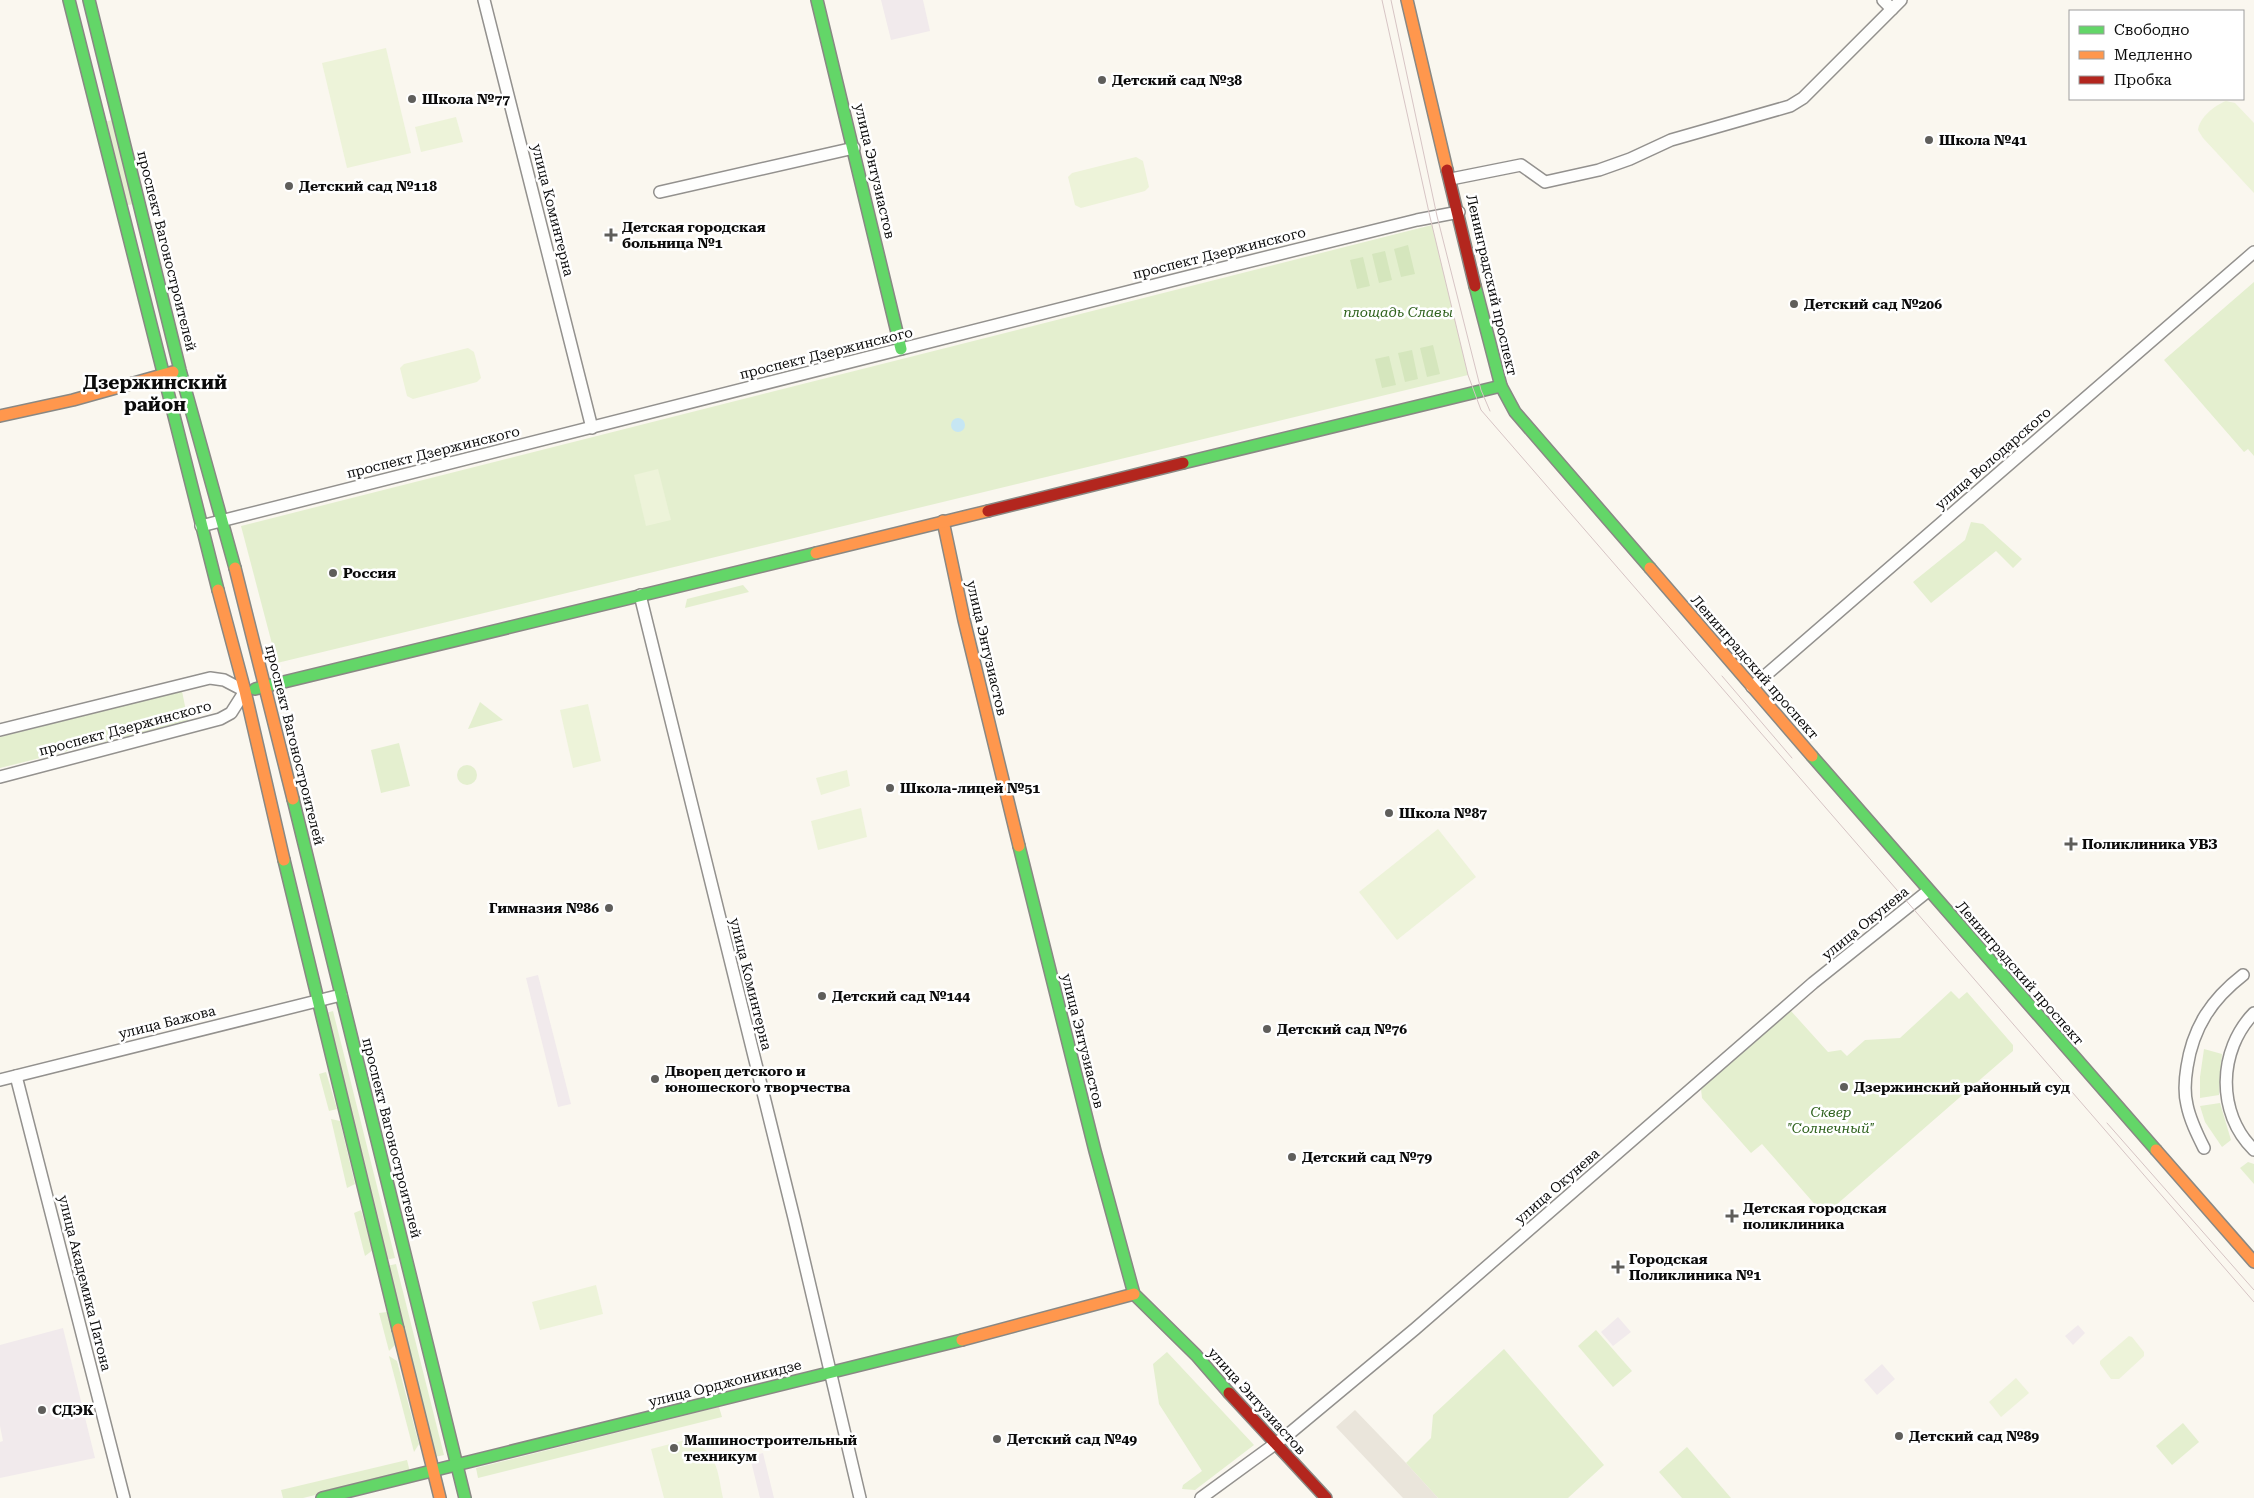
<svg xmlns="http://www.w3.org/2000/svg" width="2254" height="1498" font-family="'Roboto Serif',serif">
<rect width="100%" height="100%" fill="#faf7ef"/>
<g fill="#f1eaec">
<polygon points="881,0 923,0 930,31 891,40"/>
<polygon points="538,975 571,1104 558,1107 526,978"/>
<polygon points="1618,1317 1631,1332 1613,1346 1601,1332"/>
<polygon points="2078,1325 2085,1333 2073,1345 2065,1336"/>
<polygon points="63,1328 95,1458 0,1478 0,1442 3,1441 0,1426 0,1345"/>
<polygon points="1882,1364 1895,1379 1877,1395 1864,1380"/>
<polygon points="763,1453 774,1498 760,1498 750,1457"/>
</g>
<g fill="#e4efcf">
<polygon points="112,120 133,204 125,206 104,122"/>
<polygon points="1432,225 1468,375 277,663 241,526"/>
<polygon points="2254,282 2254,456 2248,449 2244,452 2164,360"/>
<polygon points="1971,522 1983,524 2022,559 2013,568 1996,551 1931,603 1913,582 1965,540"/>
<polygon points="743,585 749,592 685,608 687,599"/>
<polygon points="182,691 188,721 0,768 0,737"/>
<polygon points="480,702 503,720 468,729"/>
<polygon points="399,743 410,786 381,793 371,750"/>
<circle cx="467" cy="775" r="10"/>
<polygon points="1951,991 1959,999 1967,992 2013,1045 2013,1051 1828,1212 1818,1208 1762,1144 1751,1153 1702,1098 1701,1089 1791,1011 1828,1052 1841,1050 1847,1056 1865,1040 1900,1038"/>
<polygon points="333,1011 395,1258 385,1260 323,1014"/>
<polygon points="2204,1049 2222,1054 2219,1095 2200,1098 2200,1077"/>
<polygon points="326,1072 337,1109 329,1111 319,1074"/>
<polygon points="2220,1103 2231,1140 2222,1147 2205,1122 2200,1106"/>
<polygon points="331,1119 340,1121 355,1184 347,1188"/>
<polygon points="2248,1162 2254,1164 2254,1184 2240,1168"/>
<polygon points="361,1210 373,1250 365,1256 354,1213"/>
<polygon points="396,1264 444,1455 435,1457 387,1266"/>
<polygon points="387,1312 395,1345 389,1351 379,1313"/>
<polygon points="1596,1330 1632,1371 1613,1387 1578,1346"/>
<polygon points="1504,1349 1604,1465 1568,1498 1438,1498 1406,1463 1431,1438 1433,1415"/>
<polygon points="1167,1352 1254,1445 1195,1490 1182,1489 1183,1485 1202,1471 1159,1404 1153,1364"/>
<polygon points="389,1356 397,1361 419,1444 414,1452"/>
<polygon points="719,1407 722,1417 478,1478 476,1468"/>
<polygon points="2183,1423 2199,1442 2172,1465 2156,1446"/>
<polygon points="1687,1447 1731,1498 1682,1498 1659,1472"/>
<polygon points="407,1460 410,1472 303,1498 283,1498 281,1490"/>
</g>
<g fill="#d5e6bd">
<polygon points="1408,245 1415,274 1401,277 1394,249"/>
<polygon points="1385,251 1392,280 1379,283 1372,254"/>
<polygon points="1363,257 1370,286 1357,289 1350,260"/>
<polygon points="1433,345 1440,374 1427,377 1420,348"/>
<polygon points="1412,350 1418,379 1405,382 1398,353"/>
<polygon points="1389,356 1396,385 1382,388 1375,359"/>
</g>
<g fill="#edf3d9">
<polygon points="386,48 411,153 347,168 322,63"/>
<path d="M 2226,101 L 2235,103 L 2254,123 L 2254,193 L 2203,138 L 2198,130 C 2199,118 2215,105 2226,101 Z"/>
<polygon points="456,117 463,142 421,152 415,127"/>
<polygon points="1136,157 1143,161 1149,187 1145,191 1081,208 1075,205 1068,177 1072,173"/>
<polygon points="468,348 474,352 481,378 477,382 413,399 407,396 400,368 404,364"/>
<polygon points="658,469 671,520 646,526 634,475"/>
<polygon points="588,704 601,761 573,768 560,710"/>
<polygon points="847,770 850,786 821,795 816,778"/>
<polygon points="861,808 867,837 818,850 811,821"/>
<polygon points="1438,829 1476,877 1397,940 1359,892"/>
<polygon points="596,1285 603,1314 540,1330 532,1302"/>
<polygon points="2129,1336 2132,1337 2144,1352 2144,1356 2119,1379 2111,1379 2100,1364 2100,1361"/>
<polygon points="2016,1378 2029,1393 2001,1417 1989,1402"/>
<path d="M 689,1439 C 718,1453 717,1469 723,1498 L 664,1498 L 651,1449 Z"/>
</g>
<polygon fill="#eae5db" points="1355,1410 1406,1463 1438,1498 1403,1498 1336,1427"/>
<circle fill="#c6e6f3" cx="958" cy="425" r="7"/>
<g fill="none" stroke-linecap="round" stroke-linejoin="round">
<g stroke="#93918e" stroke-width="14">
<g id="street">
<polyline points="484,0 592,428"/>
<polyline points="1883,0 1892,9"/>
<polyline points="1451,179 1521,165 1545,182 1599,170 1630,159 1671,140 1790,106 1803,98 1901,0"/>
<polyline points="660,192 854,148"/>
<polyline points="201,526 1194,275 1417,220 1459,212"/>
<polyline points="640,595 794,1218 860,1498"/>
<polyline points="1752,687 2254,252"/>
<polyline points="0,730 210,678 224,680 245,691 231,713 220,719 0,777"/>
<path d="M 2254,1013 C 2218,1050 2216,1113 2254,1150"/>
<polyline points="16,1076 124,1498"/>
<polyline points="0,1080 341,995"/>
<path d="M 2204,1148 C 2197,1134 2190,1120 2187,1105 C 2184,1093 2185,1079 2187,1067 C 2193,1027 2212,999 2243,975"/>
<polyline points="1201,1498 1290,1433 1415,1329 1813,983 1928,891"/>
</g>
</g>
<g stroke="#898884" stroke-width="14">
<g id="fast">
<polyline points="69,0 218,590"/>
<polyline points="89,0 180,370 235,568"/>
<polyline points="817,0 901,349"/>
<polyline points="1475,286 1501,386 1515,412 1650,568"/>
<polyline points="1183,463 1501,386"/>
<polyline points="255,689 816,553"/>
<polyline points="1812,756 2156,1150"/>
<polyline points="293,799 465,1498"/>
<polyline points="1019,846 1095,1151 1134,1294 1196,1355 1229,1393"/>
<polyline points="284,860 398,1329"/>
<polyline points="322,1498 962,1340"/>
</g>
</g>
<g stroke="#898884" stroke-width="14">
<g id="slow">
<polyline points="1407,0 1447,170"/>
<polyline points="0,416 73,400 173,372"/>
<polyline points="943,521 964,620 1019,846"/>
<polyline points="816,553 988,511"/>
<polyline points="235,568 293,799"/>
<polyline points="1650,568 1812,756"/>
<polyline points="218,590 245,691 284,860"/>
<polyline points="2156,1150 2254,1262"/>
<polyline points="398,1329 440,1498"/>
<polyline points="962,1340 1134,1294"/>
</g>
</g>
<g stroke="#898884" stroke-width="14">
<g id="jam">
<polyline points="1447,170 1475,286"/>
<polyline points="988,511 1183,463"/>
<polyline points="1229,1393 1326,1498"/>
</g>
</g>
<use href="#street" stroke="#fefefd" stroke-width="11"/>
<use href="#fast" stroke="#63d668" stroke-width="11"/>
<use href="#slow" stroke="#ff974d" stroke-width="11"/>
<use href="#jam" stroke="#b3261e" stroke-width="11"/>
<g stroke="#d6c4c4" stroke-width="1">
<polyline points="1382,0 1430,217 1468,375 1481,410 2254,1302"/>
<polyline points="1391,0 1437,216 1481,390 1490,411"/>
<polyline points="1722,676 1792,758"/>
<polyline points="2107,1123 2254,1290"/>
</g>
</g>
<g fill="#5f5e5b" stroke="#fff" stroke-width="2">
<circle cx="1102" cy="80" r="5"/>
<circle cx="412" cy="99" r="5"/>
<circle cx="1929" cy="140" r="5"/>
<circle cx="289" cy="186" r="5"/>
<path d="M608.5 227.5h5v5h5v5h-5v5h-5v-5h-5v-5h5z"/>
<circle cx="1794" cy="304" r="5"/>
<circle cx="333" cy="573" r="5"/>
<circle cx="890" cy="788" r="5"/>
<circle cx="1389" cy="813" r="5"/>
<path d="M2068.5 836.5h5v5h5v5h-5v5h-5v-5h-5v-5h5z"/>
<circle cx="609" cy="908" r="5"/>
<circle cx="822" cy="996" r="5"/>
<circle cx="1267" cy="1029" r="5"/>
<circle cx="655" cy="1079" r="5"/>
<circle cx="1844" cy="1087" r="5"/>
<circle cx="1292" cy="1157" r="5"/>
<path d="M1729.5 1208.5h5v5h5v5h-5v5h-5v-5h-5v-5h5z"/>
<path d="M1615.5 1259.5h5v5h5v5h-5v5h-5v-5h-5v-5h5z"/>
<circle cx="42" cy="1410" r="5"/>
<circle cx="1899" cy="1436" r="5"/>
<circle cx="997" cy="1439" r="5"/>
<circle cx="674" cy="1448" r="5"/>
</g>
<g text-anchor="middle" stroke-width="5" stroke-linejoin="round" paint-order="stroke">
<g font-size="14" font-weight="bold" fill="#0b0b0b" stroke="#fff" text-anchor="start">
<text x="1112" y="85">Детский сад №38</text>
<text x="422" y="104">Школа №77</text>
<text x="1939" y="145">Школа №41</text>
<text x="299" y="191">Детский сад №118</text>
<text x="622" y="232">Детская городская<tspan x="622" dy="16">больница №1</tspan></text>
<text x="1804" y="309">Детский сад №206</text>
<text x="343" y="578">Россия</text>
<text x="900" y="793">Школа-лицей №51</text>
<text x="1399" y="818">Школа №87</text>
<text x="2082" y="849">Поликлиника УВЗ</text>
<text x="599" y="913" text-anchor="end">Гимназия №86</text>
<text x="832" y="1001">Детский сад №144</text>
<text x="1277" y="1034">Детский сад №76</text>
<text x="665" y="1076">Дворец детского и<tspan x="665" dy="16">юношеского творчества</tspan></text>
<text x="1854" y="1092">Дзержинский районный суд</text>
<text x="1302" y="1162">Детский сад №79</text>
<text x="1743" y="1213">Детская городская<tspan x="1743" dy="16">поликлиника</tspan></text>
<text x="1629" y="1264">Городская<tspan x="1629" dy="16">Поликлиника №1</tspan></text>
<text x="52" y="1415">СДЭК</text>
<text x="1909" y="1441">Детский сад №89</text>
<text x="1007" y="1444">Детский сад №49</text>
<text x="684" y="1445">Машиностроительный<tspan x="684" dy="16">техникум</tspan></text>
</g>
<g font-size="14" fill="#0b0b0b" stroke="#fff">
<text transform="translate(875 171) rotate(77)" y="5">улица Энтузиастов</text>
<text transform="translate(553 210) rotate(76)" y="5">улица Коминтерна</text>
<text transform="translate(167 251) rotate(76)" y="5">проспект Вагоностроителей</text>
<text transform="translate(1219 253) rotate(-14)" y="5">проспект Дзержинского</text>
<text transform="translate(1492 285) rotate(77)" y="5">Ленинградский проспект</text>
<text transform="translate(826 353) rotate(-14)" y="5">проспект Дзержинского</text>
<text transform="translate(433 452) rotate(-14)" y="5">проспект Дзержинского</text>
<text transform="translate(1993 458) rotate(-41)" y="5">улица Володарского</text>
<text transform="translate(987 648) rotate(77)" y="5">улица Энтузиастов</text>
<text transform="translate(1755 667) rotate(49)" y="5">Ленинградский проспект</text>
<text transform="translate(125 728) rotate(-15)" y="5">проспект Дзержинского</text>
<text transform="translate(295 745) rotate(76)" y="5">проспект Вагоностроителей</text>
<text transform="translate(1865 923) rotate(-39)" y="5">улица Окунева</text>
<text transform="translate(2020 973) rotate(49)" y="5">Ленинградский проспект</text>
<text transform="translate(751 984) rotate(76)" y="5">улица Коминтерна</text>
<text transform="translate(167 1022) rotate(-14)" y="5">улица Бажова</text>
<text transform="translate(1083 1041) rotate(76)" y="5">улица Энтузиастов</text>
<text transform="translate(392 1138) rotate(76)" y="5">проспект Вагоностроителей</text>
<text transform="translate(1557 1186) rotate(-41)" y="5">улица Окунева</text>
<text transform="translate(85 1283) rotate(76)" y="5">улица Академика Патона</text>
<text transform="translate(725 1383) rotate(-14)" y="5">улица Орджоникидзе</text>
<text transform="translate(1257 1401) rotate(48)" y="5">улица Энтузиастов</text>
</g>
<g font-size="14" font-style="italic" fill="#2f621d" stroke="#fff">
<text x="1398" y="317">площадь Славы</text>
<text x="1831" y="1117">Сквер<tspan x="1831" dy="16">"Солнечный"</tspan></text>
</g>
<g font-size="19" font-weight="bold" fill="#0b0b0b" stroke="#fff">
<text x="155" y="389">Дзержинский<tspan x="155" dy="22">район</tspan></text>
</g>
</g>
<rect x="2069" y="10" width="175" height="90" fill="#ffffff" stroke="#9d9d9d"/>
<rect x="2079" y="26" width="25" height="8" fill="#63d668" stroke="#9d9d9d"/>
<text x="2114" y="35" font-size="15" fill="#0b0b0b">Свободно</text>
<rect x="2079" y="51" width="25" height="8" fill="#ff974d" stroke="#9d9d9d"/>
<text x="2114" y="60" font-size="15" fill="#0b0b0b">Медленно</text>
<rect x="2079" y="76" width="25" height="8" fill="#b3261e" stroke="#9d9d9d"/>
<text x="2114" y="85" font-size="15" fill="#0b0b0b">Пробка</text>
</svg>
